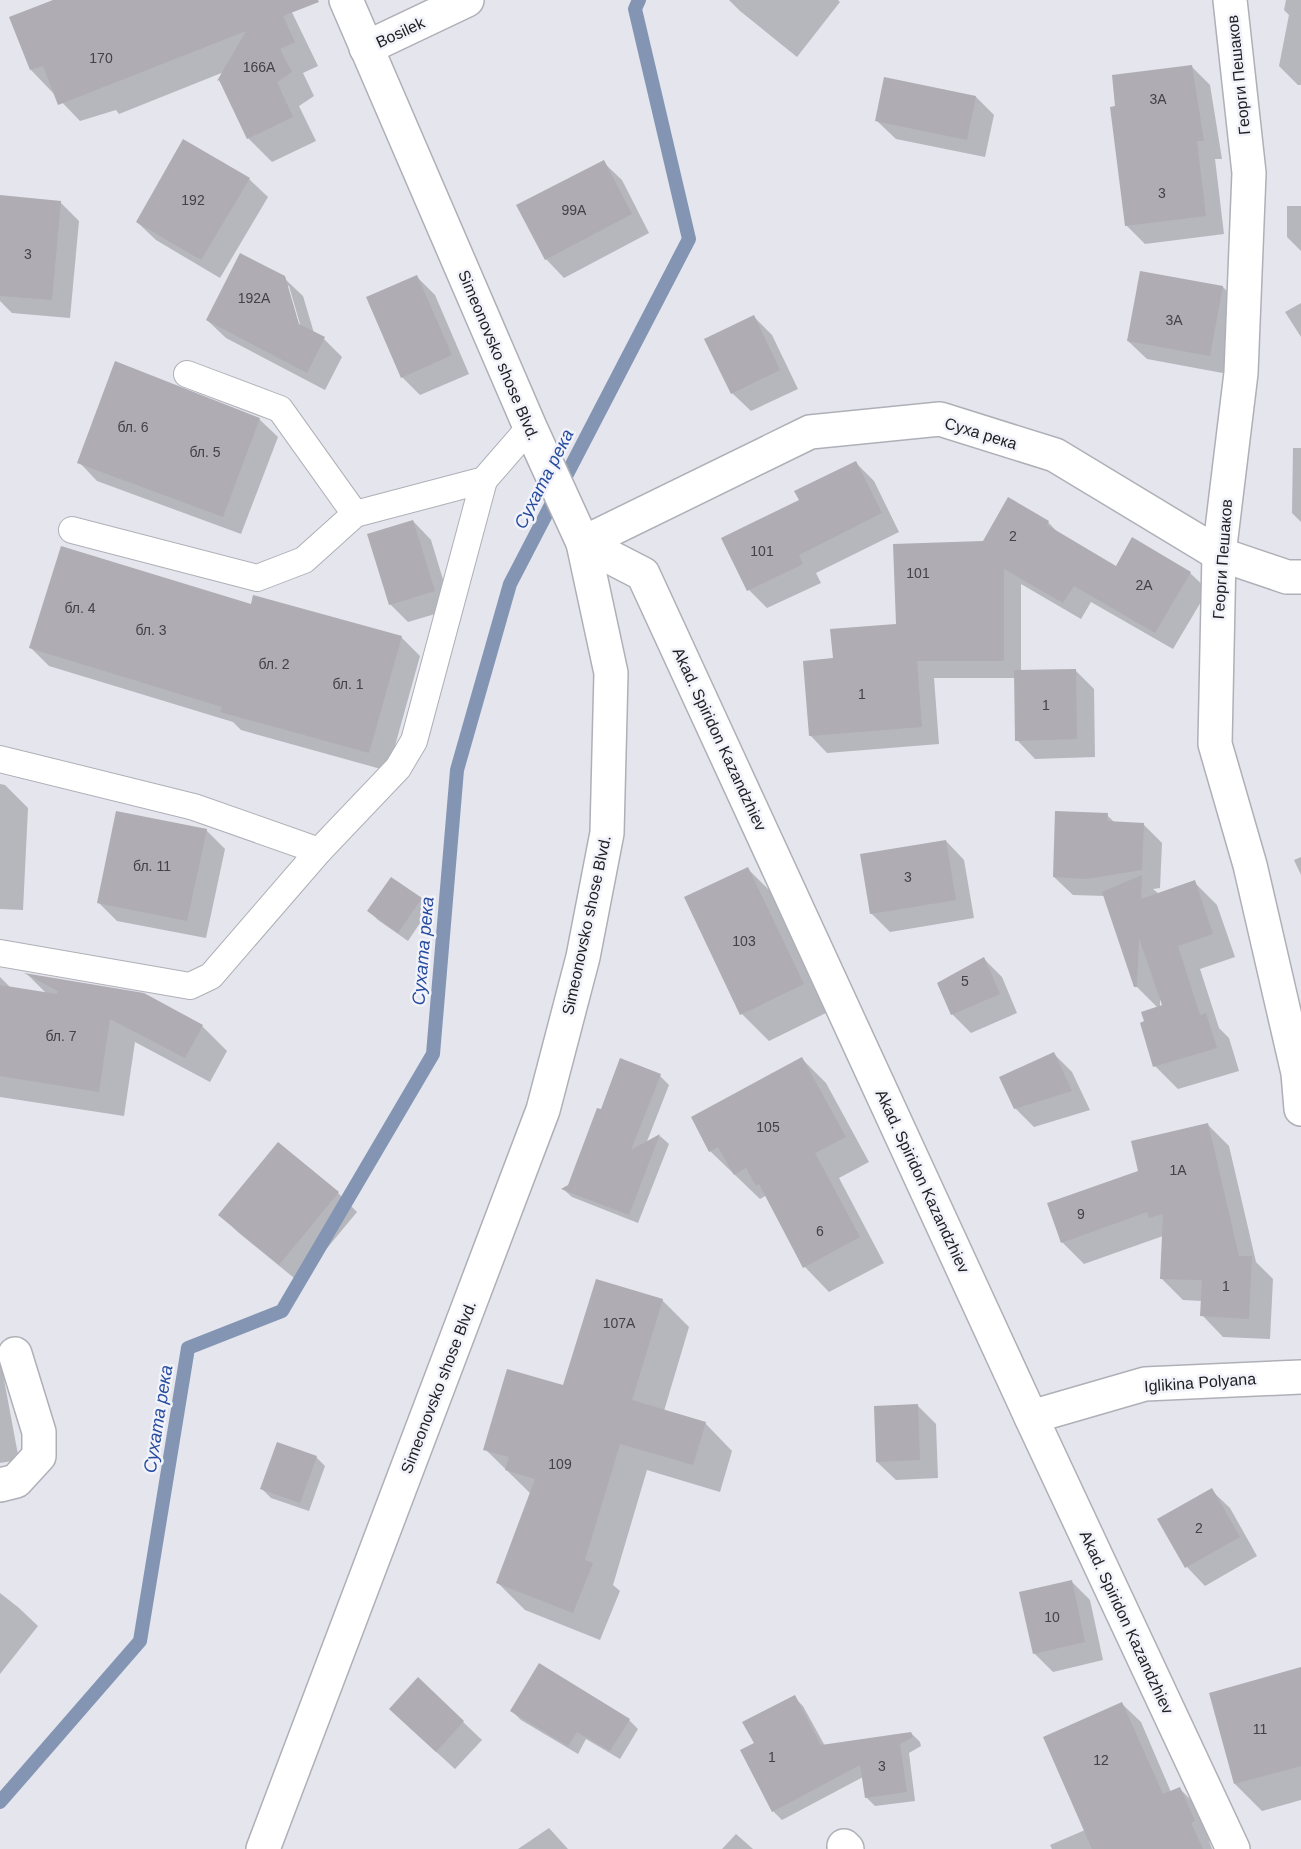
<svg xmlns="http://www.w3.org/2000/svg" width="1301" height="1849" font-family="Arial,sans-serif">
<rect width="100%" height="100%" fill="#e4e5ed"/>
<g fill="#0003" fill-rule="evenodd">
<polygon points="58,0 286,0 318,66 303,73 314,96 299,106 316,141 272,162 248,138 222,84 219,81 224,72 119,114 116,110 80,121 31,70"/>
<polygon points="729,0 838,0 840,2 797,57 740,11"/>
<polygon points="1286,0 1301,0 1301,85 1298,85 1279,66 1289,15 1284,10"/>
<polygon points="1192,67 1210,85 1222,159 1215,159 1224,234 1145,244 1126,225"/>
<polygon points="976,97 994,115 985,157 896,139 877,121"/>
<polygon points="603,162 622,180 649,233 564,278 546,259"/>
<polygon points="249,179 268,197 220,278 156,240 137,222"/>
<polygon points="60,202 79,221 70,318 12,313 0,301 0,227"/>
<polygon points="1287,206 1301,206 1301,251 1287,237"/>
<polygon points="417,277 435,295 469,374 420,395 402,377"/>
<path d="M 284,278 L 303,296 L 314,333 L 324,339 L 342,357 L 325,390 L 226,338 L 207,320 ZM 286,286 L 289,286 L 302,331 L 300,332 Z"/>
<polygon points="1223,287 1241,306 1228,374 1147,359 1128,341"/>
<polygon points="1301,303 1301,337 1285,312"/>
<polygon points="754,317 772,335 798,389 751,411 732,393"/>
<polygon points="259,419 278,437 241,534 97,481 79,462"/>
<polygon points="1293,448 1301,448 1301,522 1292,513"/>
<polygon points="856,463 874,481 899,532 816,573 821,583 767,608 749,590 801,500"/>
<polygon points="413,521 431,540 452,609 408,622 390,604"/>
<polygon points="1048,522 1061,536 1116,568 1190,573 1208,590 1173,649 1091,602 1081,619 1021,584 1021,671 1075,670 1094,689 1095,757 1035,759 1017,740 1016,678 934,678 939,744 827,753 810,735 835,660 898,626 984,542"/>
<polygon points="252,606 401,637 420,656 388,771 241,730 233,722 49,666 31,648"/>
<polygon points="0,784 5,785 28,808 23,910 0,909"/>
<path d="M 1107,815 L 1115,823 L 1143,824 L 1162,843 L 1160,888 L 1153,889 L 1159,894 L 1194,882 L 1217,905 L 1235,957 L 1200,969 L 1219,1028 L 1229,1038 L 1239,1071 L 1178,1089 L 1155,1066 L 1158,1008 L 1136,986 L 1105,896 L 1073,895 L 1054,877 ZM 1160,997 L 1163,1006 L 1160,1007 Z"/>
<polygon points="206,830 225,849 206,938 117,921 98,902"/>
<polygon points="946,841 964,860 974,918 890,932 871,913"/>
<polygon points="1301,857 1301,875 1294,860"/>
<polygon points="748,869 775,896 830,1011 769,1041 742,1014 686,898"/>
<polygon points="391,879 421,899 430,908 408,941 378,920 369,911"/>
<polygon points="984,959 1002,977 1017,1013 971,1033 952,1014"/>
<polygon points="28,975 202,1026 227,1051 210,1082 135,1042 124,1116 0,1097 0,977 11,988 47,994"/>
<polygon points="1053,1053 1072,1072 1090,1110 1034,1127 1015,1108"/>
<polygon points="802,1059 826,1083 869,1162 839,1178 884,1263 829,1292 805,1267 767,1195 760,1199 710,1151"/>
<polygon points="660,1076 669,1085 646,1144 660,1136 669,1144 638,1223 572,1197 563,1189 569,1186 602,1111"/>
<polygon points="1207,1124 1229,1146 1256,1262 1273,1279 1270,1339 1223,1337 1202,1315 1203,1301 1183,1300 1161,1278 1163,1236 1084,1264 1062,1242 1140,1172"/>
<polygon points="278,1144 338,1193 357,1212 299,1282 239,1233 220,1215"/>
<polygon points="662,1300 689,1327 664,1411 705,1423 732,1451 720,1492 647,1470 613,1585 620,1591 600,1640 525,1610 497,1582 531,1494 485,1449 564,1387"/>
<polygon points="0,1358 19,1460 0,1463"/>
<polygon points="917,1405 936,1424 938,1478 896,1480 877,1462"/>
<polygon points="316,1457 325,1466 309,1511 271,1498 262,1489"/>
<polygon points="1211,1490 1230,1508 1257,1556 1205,1586 1187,1567 1159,1519"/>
<polygon points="1072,1582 1090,1600 1103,1660 1053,1672 1034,1653"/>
<polygon points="0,1593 19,1608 38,1626 0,1674"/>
<polygon points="1301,1669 1301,1800 1262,1811 1235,1784"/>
<polygon points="794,1697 803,1706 825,1746 911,1733 920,1742 921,1746 909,1753 915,1801 875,1806 866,1797 863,1777 782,1820 773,1811 756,1743"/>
<polygon points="1122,1704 1141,1722 1171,1792 1179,1788 1198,1807 1212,1840 1209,1841 1212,1849 1052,1849 1050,1845 1085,1830"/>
<polygon points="512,1711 629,1720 638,1729 620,1759 586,1739 578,1754 521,1720"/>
<polygon points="463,1722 482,1740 455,1769 409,1727"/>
<polygon points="549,1828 568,1849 518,1849"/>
<polygon points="736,1834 753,1849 722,1849"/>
</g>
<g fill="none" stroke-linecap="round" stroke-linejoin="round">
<polyline stroke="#8495b4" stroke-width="14" points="0,1802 140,1641 188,1348 282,1311 433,1054 457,770 510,584 689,239 635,9 639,0"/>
</g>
<g fill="#afacb3">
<polygon points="53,0 318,0 319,2 283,16 295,42 280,49 292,72 277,82 293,117 247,139 219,80 217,81 246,31 58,105 43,66 30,70 9,17"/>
<polygon points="1192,65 1204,141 1197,141 1206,216 1125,226 1110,107 1115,106 1112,75"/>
<polygon points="884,77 976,96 967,140 875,121"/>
<polygon points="183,139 250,178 201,260 136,222"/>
<polygon points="604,160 632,214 545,260 516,205"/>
<polygon points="0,195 61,201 52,300 0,296"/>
<polygon points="240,253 285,276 299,324 325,337 307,373 206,320"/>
<polygon points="1140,271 1223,286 1210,356 1127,341"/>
<polygon points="417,275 452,355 401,378 366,297"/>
<polygon points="754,315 780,370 731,394 704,339"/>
<polygon points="115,361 260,418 223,517 77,463"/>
<polygon points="856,461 882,513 799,555 803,564 747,591 721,538 799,500 794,491"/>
<polygon points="1008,497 1049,521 1047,525 1116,566 1132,537 1191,572 1155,633 1074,586 1063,603 1004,569 1004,661 917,661 922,727 809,736 803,661 833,658 830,629 896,624 893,544 983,541"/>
<polygon points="413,520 435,591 389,605 367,534"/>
<polygon points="61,546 251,604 253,595 402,636 369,753 220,712 222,707 29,648"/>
<polygon points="1076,669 1077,739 1015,741 1014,670"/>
<polygon points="116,811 207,829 187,921 97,903"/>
<polygon points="1055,811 1108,813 1107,821 1144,823 1142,870 1086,879 1053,877"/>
<polygon points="946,840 956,900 870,914 860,854"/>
<polygon points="748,867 804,984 740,1015 684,897"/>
<polygon points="1142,875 1141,899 1195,880 1213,934 1178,946 1200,1015 1206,1013 1217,1048 1153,1067 1140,1023 1144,1021 1141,1012 1162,1005 1139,938 1137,987 1134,987 1102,892"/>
<polygon points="391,877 422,898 398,933 367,911"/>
<polygon points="984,957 1000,994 951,1015 937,983"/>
<polygon points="24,973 144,993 203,1025 185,1058 110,1019 99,1092 0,1076 0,985 57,994 58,991"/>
<polygon points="1054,1052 1072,1091 1014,1109 999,1077"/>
<polygon points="802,1057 846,1137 815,1153 860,1237 803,1268 759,1184 756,1186 746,1168 734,1175 718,1147 709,1152 691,1117"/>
<polygon points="620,1058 661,1074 631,1150 660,1134 629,1215 561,1189 568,1185 597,1108 601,1109"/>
<polygon points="1208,1123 1239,1256 1252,1256 1249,1319 1200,1316 1202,1280 1160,1279 1163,1214 1149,1218 1147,1212 1061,1243 1047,1203 1138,1171 1131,1141"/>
<polygon points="278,1142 339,1192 279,1265 218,1215"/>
<polygon points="596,1279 663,1299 632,1400 706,1422 693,1465 620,1444 585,1560 593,1563 573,1613 496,1583 535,1479 505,1470 509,1457 483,1450 507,1369 563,1385"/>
<polygon points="918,1404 920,1460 876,1462 874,1406"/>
<polygon points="277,1442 317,1456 300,1503 260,1489"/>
<polygon points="1212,1488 1240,1537 1185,1568 1157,1519"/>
<polygon points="1072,1580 1085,1642 1033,1654 1019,1592"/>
<polygon points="539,1663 630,1719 610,1751 577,1732 568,1746 510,1711"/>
<polygon points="1301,1667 1301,1766 1234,1784 1209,1693"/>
<polygon points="418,1677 464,1721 436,1752 389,1709"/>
<polygon points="795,1695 821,1745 911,1732 913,1737 900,1744 907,1792 865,1798 860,1765 772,1812 740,1750 754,1743 742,1722"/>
<polygon points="1122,1702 1163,1794 1180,1787 1195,1821 1191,1823 1203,1849 1092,1849 1043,1737"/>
</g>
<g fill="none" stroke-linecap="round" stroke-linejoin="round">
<g stroke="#afb0b7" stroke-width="28">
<g id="service">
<polyline points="187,374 280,409 355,514"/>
<polyline points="72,530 257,578 304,560 355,514 484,480 530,427"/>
<polyline points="0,759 194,807 319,851"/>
<polyline points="0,953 190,986 211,976 319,851 398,768 414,741 484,480"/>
</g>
</g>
<g stroke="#afb0b7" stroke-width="36">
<g id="minor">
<polyline points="1230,0 1249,173 1241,373 1219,554 1215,744 1250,865 1298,1073 1301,1109"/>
<polyline points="366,48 467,0"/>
<polyline points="583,543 643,574 1031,1417 1233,1849"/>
<polyline points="583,543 810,432 940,419 1055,455 1219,554 1287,577 1301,577"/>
<polyline points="1031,1417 1145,1384 1301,1377"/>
<polyline points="0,1485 16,1481 39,1456 39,1432 15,1354"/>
<polyline points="844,1846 847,1849"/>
</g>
</g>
<g stroke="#afb0b7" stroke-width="36">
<polyline id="tertiary" points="263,1849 543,1110 583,957 607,833 611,673 583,543 530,427 346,0"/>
</g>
<use href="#service" stroke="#fff" stroke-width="26"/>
<use href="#minor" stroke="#fff" stroke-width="33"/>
<use href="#tertiary" stroke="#fff" stroke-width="33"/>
</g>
<g text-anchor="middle" stroke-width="5" stroke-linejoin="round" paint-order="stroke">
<g font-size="14" fill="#434246">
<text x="101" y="63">170</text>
<text x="259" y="72">166А</text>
<text x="1158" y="104">3A</text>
<text x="1162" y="198">3</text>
<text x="193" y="205">192</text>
<text x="574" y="215">99А</text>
<text x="28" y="259">3</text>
<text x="254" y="303">192А</text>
<text x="1174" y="325">3А</text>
<text x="133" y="432">бл. 6</text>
<text x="205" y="457">бл. 5</text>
<text x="1013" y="541">2</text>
<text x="762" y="556">101</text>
<text x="918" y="578">101</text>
<text x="1144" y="590">2А</text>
<text x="80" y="613">бл. 4</text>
<text x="151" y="635">бл. 3</text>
<text x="274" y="669">бл. 2</text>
<text x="348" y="689">бл. 1</text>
<text x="862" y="699">1</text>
<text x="1046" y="710">1</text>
<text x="152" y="871">бл. 11</text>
<text x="908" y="882">3</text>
<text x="744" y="946">103</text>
<text x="965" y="986">5</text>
<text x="61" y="1041">бл. 7</text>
<text x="768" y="1132">105</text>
<text x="1178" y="1175">1А</text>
<text x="1081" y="1219">9</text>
<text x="820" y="1236">6</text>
<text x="1226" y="1291">1</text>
<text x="619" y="1328">107А</text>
<text x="560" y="1469">109</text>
<text x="1199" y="1533">2</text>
<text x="1052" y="1622">10</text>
<text x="1260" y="1734">11</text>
<text x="772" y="1762">1</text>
<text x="1101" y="1765">12</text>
<text x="882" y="1771">3</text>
</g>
<g font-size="16" fill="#1f1f22" stroke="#f1f2fa">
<text transform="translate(400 32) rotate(-25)" y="6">Bosilek</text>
<text transform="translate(1238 75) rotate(-96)" y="6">Георги Пешаков</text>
<text transform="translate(499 355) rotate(67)" y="6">Simeonovsko shose Blvd.</text>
<text transform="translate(981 433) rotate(17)" y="6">Суха река</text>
<text transform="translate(1222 559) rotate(-86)" y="6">Георги Пешаков</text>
<text transform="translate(720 739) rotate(65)" y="6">Akad. Spiridon Kazandzhiev</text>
<text transform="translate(586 925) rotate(-78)" y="6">Simeonovsko shose Blvd.</text>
<text transform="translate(923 1181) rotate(65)" y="6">Akad. Spiridon Kazandzhiev</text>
<text transform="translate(1200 1382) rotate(-4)" y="6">Iglikina Polyana</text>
<text transform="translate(438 1387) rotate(-69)" y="6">Simeonovsko shose Blvd.</text>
<text transform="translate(1127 1622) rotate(65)" y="6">Akad. Spiridon Kazandzhiev</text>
</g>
<g font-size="18" font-style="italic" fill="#274c9e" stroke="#f1f2fa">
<text transform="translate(544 479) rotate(-63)" y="6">Сухата река</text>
<text transform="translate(423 951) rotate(-85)" y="6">Сухата река</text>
<text transform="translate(158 1419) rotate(-81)" y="6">Сухата река</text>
</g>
</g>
</svg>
